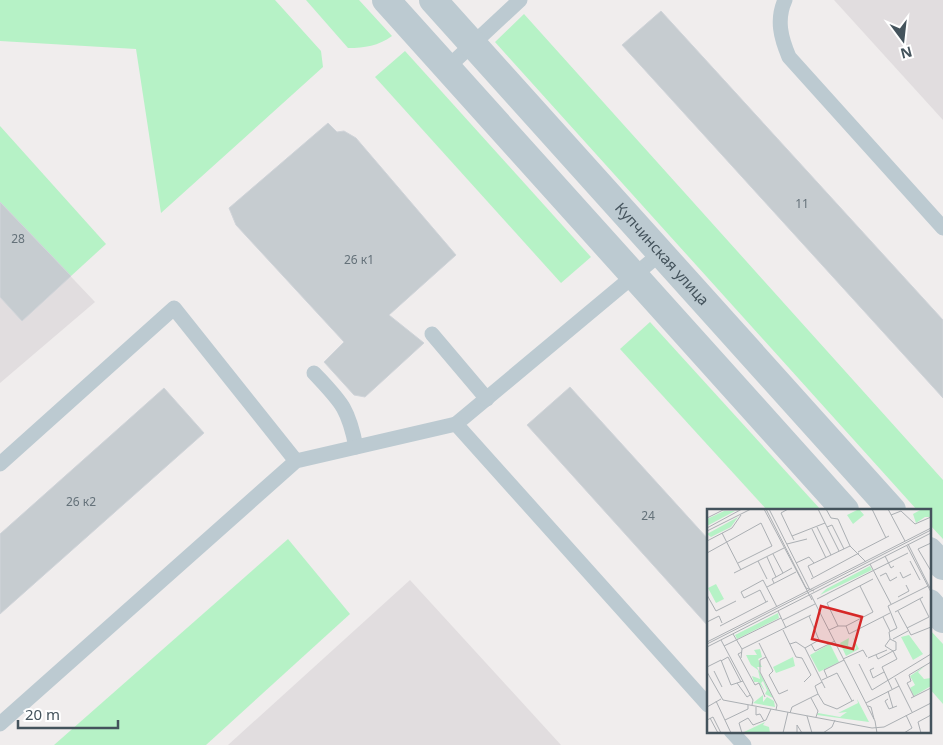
<svg xmlns="http://www.w3.org/2000/svg" width="943" height="745" font-family="'Noto Sans',sans-serif">
<rect width="100%" height="100%" fill="#f0eded"/>
<g fill="#e1dddf">
<polygon points="834,0 943,0 943,120"/>
<polygon points="0,202 95,302 0,383"/>
<polygon points="410,580 561,745 228,745"/>
</g>
<g fill="#b6f2c6">
<polygon points="0,0 275,0 321,51 323,67 161,213 136,49 0,41"/>
<path d="M 306,0 L 359,0 L 392,36 C 378,46 365,48 348,48 Z"/>
<polygon points="524,14 943,480 943,539 929,524 929,510 917,510 495,42"/>
<polygon points="405,51 591,257 561,283 375,77"/>
<polygon points="0,126 106,244 71,276 0,202"/>
<polygon points="650,322 821,510 767,510 620,349"/>
<polygon points="288,539 350,614 206,745 54,745"/>
<polygon points="929,629 943,644 943,704 929,688"/>
</g>
<g fill="#c6ccd0" stroke="#d0d4d9">
<polygon points="661,11 943,320 943,398 622,45"/>
<polygon points="328,123 337,132 344,131 356,138 456,255 389,315 424,343 365,397 354,395 324,362 344,342 236,225 229,208"/>
<polygon points="0,202 71,276 22,321 0,297"/>
<polygon points="570,387 708,539 708,626 527,425"/>
<polygon points="164,388 204,433 0,614 0,534"/>
</g>
<g fill="none" stroke-linecap="round" stroke-linejoin="round">
<g stroke="#bccad1" stroke-width="15">
<path d="M 785,0 C 776,20 781,38 789,57 L 943,228"/>
<polyline points="447,68 520,0"/>
<polyline points="661,253 456,424 708,705"/>
<polyline points="432,334 487,399"/>
<path d="M 314,373 C 341,402 348,407 356,447"/>
<polyline points="0,464 174,308 296,461"/>
<polyline points="0,724 296,461 456,424"/>
<polyline points="731,731 744,745"/>
</g>
<g stroke="#bccad1" stroke-width="28">
<polyline points="386,0 845,510"/>
<path id="s1" d="M 433,0 L 892,510"/>
<polyline points="929,551 943,566"/>
<polyline points="929,603 943,619"/>
</g>
</g>
<g text-anchor="middle" stroke-width="4" stroke-linejoin="round" paint-order="stroke">
<g font-size="12" fill="#647179">
<text x="802" y="208">11</text>
<text x="18" y="243">28</text>
<text x="359" y="264">26 к1</text>
<text x="81" y="506">26 к2</text>
<text x="648" y="520">24</text>
</g>
<g font-size="15" fill="#44535c" stroke="#fff">
<text dy="5" stroke="none"><textPath href="#s1" startOffset="342">Купчинская улица</textPath></text>
</g>
</g>
<g transform="translate(707 509)">
<rect width="224" height="224" fill="#f0eded"/>
<path d="M 152,0 L 157,6 L 146,15 L 140,6 ZM 215,0 L 224,0 L 224,8 L 218,8 L 209,14 L 206,5 ZM 17,2 L 28,2 L 0,17 L 0,10 ZM 31,8 L 24,18 L 4,28 L 0,25 ZM 163,57 L 165,61 L 113,86 L 119,80 ZM 9,75 L 17,90 L 9,94 L 1,79 ZM 71,104 L 72,109 L 30,130 L 28,126 ZM 202,126 L 216,145 L 206,151 L 194,128 ZM 146,128 L 152,140 L 139,147 L 133,134 L 142,129 L 141,137 L 149,140 ZM 123,135 L 132,153 L 112,163 L 103,146 ZM 53,140 L 55,148 L 51,150 L 55,158 L 50,158 L 66,189 L 58,185 L 60,181 L 56,172 L 54,174 L 58,182 L 51,173 L 47,173 L 45,167 L 53,170 L 51,161 L 44,156 L 39,146 L 50,146 L 47,141 ZM 86,148 L 88,157 L 69,164 L 66,158 ZM 218,157 L 211,163 L 217,170 L 224,169 L 224,177 L 207,187 L 203,179 L 208,176 L 203,167 ZM 56,186 L 56,193 L 60,188 L 67,192 L 68,198 L 46,194 ZM 150,190 L 162,213 L 110,206 L 111,204 L 133,208 L 140,203 L 131,204 L 151,194 ZM 58,213 L 56,216 L 62,218 L 63,224 L 37,223 Z" fill="#b6f2c6"/>
<path fill="none" stroke="#abafb3" stroke-width="1" d="M 57,0 L 105,91M 59,0 L 99,79 L 107,82M 62,0 L 103,81M 81,0 L 74,4 L 85,27M 111,0 L 132,42M 119,0 L 124,9 L 131,10 L 143,37 L 159,53M 165,0 L 179,29M 181,0 L 198,32M 184,6 L 194,2 L 208,15 L 224,8M 0,9 L 16,1 L 32,1M 110,18 L 124,46M 120,18 L 125,16 L 137,40M 0,19 L 35,0M 105,20 L 119,49M 0,22 L 44,0M 15,24 L 34,61M 87,31 L 85,27 L 118,14M 0,32 L 25,19 L 34,6M 224,34 L 211,40 L 224,62M 80,35 L 100,30M 201,35 L 223,79M 200,37 L 224,83M 151,43 L 182,27M 0,44 L 54,14 L 65,37 L 31,54M 66,45 L 76,64M 178,47 L 184,59 L 187,57M 60,48 L 69,68 L 65,70 L 67,74M 51,52 L 60,70M 203,52 L 213,71M 89,54 L 102,48 L 107,54M 163,55 L 184,95M 193,63 L 196,69 L 204,65M 27,64 L 77,39M 173,67 L 179,64 L 183,72 L 190,68M 69,68 L 85,59M 106,68 L 101,57 L 143,37M 104,70 L 152,44M 60,78 L 89,63M 0,86 L 9,102 L 29,92M 104,86 L 168,212 L 170,224M 191,88 L 202,82 L 199,76M 110,90 L 201,44M 59,93 L 53,81 L 37,89 L 34,83 L 56,71 L 70,98M 71,102 L 79,119M 191,102 L 204,126 L 224,118M 188,103 L 216,88M 176,108 L 183,122M 76,111 L 108,95M 0,113 L 12,107 L 15,114M 13,117 L 61,92M 131,117 L 139,117 L 166,103 L 153,77M 139,117 L 142,125 L 183,104M 200,119 L 222,108 L 213,90M 76,121 L 89,148 L 95,149 L 104,166 L 97,173M 122,121 L 131,117 L 120,94 L 166,70M 26,125 L 35,140M 183,130 L 182,123 L 190,119 L 181,97 L 221,77M 186,130 L 201,122M 14,131 L 46,191 L 45,196M 0,133 L 224,19M 52,134 L 59,148M 0,135 L 224,21M 83,135 L 89,133 L 98,139 L 112,131 L 102,107M 104,135 L 108,142 L 128,132M 17,137 L 74,109M 0,138 L 224,24M 98,139 L 118,179M 35,143 L 31,145 L 48,176 L 52,174 L 58,188M 169,146 L 171,150 L 186,142 L 189,141 L 189,133 L 183,130 L 178,137 L 186,142 L 190,150 L 175,158 L 185,180M 34,149 L 35,140 L 104,106M 161,149 L 180,141M 136,150 L 156,141 L 160,148M 14,152 L 21,148 L 34,173M 152,155 L 165,181 L 224,145M 0,158 L 14,151 L 24,176 L 36,172M 167,159 L 163,161 L 166,169 L 177,163M 7,162 L 15,178M 0,163 L 16,191 L 165,219 L 177,218 L 224,194M 120,168 L 117,161 L 137,151M 188,169 L 205,203M 115,171 L 130,164 L 145,192M 30,174 L 40,188 L 43,186M 181,182 L 186,199M 111,185 L 108,177 L 115,173M 207,188 L 200,174 L 204,172 L 202,166 L 224,153M 104,189 L 111,202 L 109,208M 204,189 L 224,179M 181,190 L 178,192 L 182,200 L 190,197M 9,192 L 24,224M 159,194 L 192,177M 161,197 L 164,198 L 167,210M 0,198 L 14,190M 49,198 L 49,206 L 53,205 L 57,212M 69,201 L 70,196 L 53,163 L 53,151 L 59,148 L 66,162 L 62,166 L 72,185 L 81,181M 83,204 L 85,198 L 111,185 L 117,195 L 130,200 L 147,191M 100,207 L 105,224M 3,209 L 11,224M 0,211 L 6,208 L 14,224M 18,211 L 41,200 L 41,196M 35,224 L 32,214 L 41,209 L 46,216 L 59,211 L 64,200M 76,224 L 81,203M 90,224 L 90,216 L 95,224M 116,224 L 125,218 L 128,211M 197,224 L 205,219 L 199,206M 214,224 L 211,213 L 224,206"/>
<path fill="#d62828" fill-opacity="0.15" stroke="#d62828" stroke-width="2.5" d="M 114,97 L 155,108 L 146,140 L 105,130 Z"/>
<rect width="224" height="224" fill="none" stroke="#44535c" stroke-width="2.5"/>
</g>
<g transform="translate(903 40) rotate(165)" stroke="#ffffff" stroke-width="4" paint-order="stroke">
<path d="M0-4L9 19L0 12L-9 19Z" fill="#44535c"/>
<text y="-8" font-size="14" font-weight="bold" text-anchor="middle" fill="#44535c">N</text>
</g>
<path d="M18 720v8h100v-8" fill="none" stroke="#44535c" stroke-width="2.5"/>
<text x="25" y="720" font-size="15" fill="#44535c" stroke="#ffffff" stroke-width="4" paint-order="stroke">20 m</text>
</svg>
